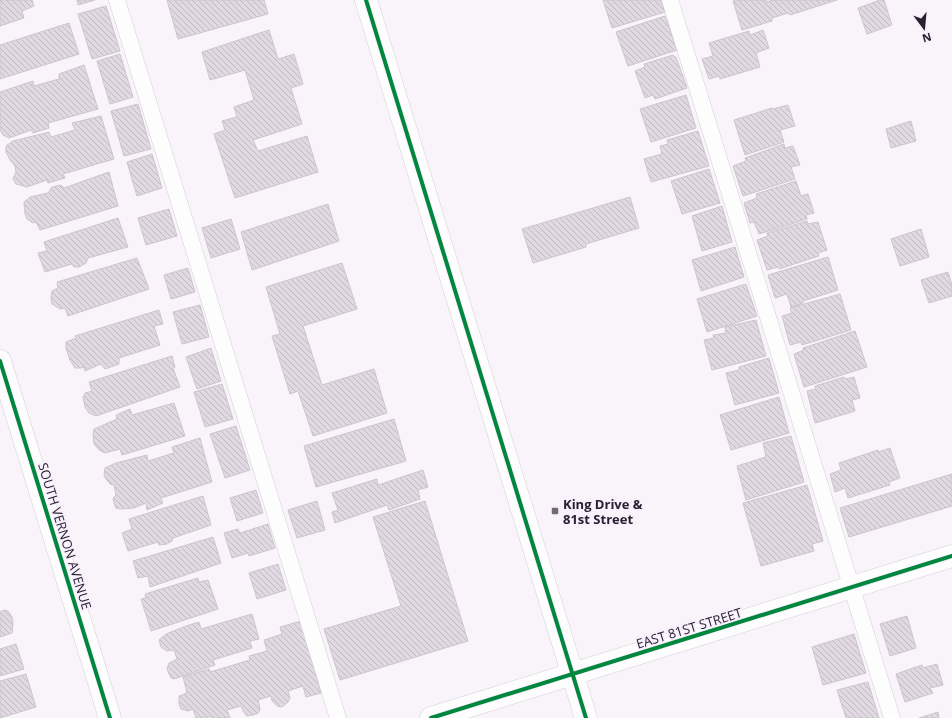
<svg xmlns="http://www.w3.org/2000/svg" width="952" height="718" font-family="'Open Sans',sans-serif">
<defs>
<pattern id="building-back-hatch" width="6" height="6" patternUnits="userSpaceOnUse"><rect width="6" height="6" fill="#e1d9e2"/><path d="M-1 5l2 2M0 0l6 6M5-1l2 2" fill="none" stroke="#c1bac2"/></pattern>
</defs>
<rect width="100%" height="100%" fill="#f8f4fa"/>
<g fill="url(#building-back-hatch)" stroke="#ccc5cc">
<polygon points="0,0 32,0 34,6 22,11 24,18 0,26"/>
<polygon points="77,0 95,0 78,5"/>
<polygon points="167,0 264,0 268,14 178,39"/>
<polygon points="603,0 661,0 665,12 612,28"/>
<polygon points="737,0 766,0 767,2 772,0 837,0 790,15 788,13 772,18 772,21 742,30 733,1"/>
<polygon points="880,0 884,0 892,25 867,34 858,8"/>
<polygon points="106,6 120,51 92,59 78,14"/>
<polygon points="665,16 677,50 628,66 616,32"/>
<polygon points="69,23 79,54 0,79 0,45"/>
<polygon points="269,30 278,59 294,54 303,84 291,88 302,124 253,140 258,151 307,136 318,172 235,198 214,134 225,130 222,121 237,117 234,107 254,100 245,70 210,80 202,52"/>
<polygon points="763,30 769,48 756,53 760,67 720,79 719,76 709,79 702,59 713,56 709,43 749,31 750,35"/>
<polygon points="120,54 133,97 110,104 97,61"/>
<polygon points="673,55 674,57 676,57 687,88 655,99 653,95 645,98 635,71 645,67 644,64"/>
<polygon points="84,65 98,109 48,123 49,128 33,133 31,130 9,138 3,135 0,130 0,124 1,121 0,116 0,92 33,81 34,86 59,79 59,74"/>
<polygon points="686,95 696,128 651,142 640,109"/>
<polygon points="138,104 151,149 124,156 111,111"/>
<polygon points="788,105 795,126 780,130 784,142 745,155 734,120 772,108 773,109"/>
<polygon points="101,116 114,159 63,174 65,178 48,183 47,180 27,187 16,184 13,179 16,172 15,166 10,160 6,152 6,146 13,141 49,132 51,137 75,130 72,123"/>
<polygon points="911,121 916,141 891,148 886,129"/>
<polygon points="698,131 709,166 651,182 644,159 662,154 660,146 668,144 667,140"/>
<polygon points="784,144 785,148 793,146 800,165 791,167 795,179 743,196 733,166 746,161 745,158"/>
<polygon points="152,154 162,188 137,196 127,162"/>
<polygon points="709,169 720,203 682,214 671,181"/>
<polygon points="109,172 118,206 40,230 36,222 33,223 27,219 25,214 24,202 30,197 48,193 52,187 61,185 64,188"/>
<polygon points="796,181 801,196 808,194 814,213 806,215 807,219 759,234 754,222 750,223 744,203 757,198 756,194"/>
<polygon points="630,197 639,228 586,244 586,247 533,263 522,229"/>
<polygon points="328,204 339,241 252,270 241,232"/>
<polygon points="722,206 732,242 702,251 692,216"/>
<polygon points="169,209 177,236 146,245 138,218"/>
<polygon points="118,218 128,247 88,258 86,263 79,267 74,267 72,264 45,272 38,253 47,251 44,242"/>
<polygon points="231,219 240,249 211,258 202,228"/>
<polygon points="807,221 808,224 818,222 827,250 818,253 819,256 779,269 778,267 767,270 757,240 768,236 767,233"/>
<polygon points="921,229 929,257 900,266 891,239"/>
<polygon points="735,247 744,277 701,291 692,260"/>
<polygon points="828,257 838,290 803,301 803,303 791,307 787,294 775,298 768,275"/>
<polygon points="137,258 149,289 68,316 65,308 60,309 52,304 51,298 52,291 58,288 57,282"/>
<polygon points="342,263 357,309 303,326 322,385 374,369 387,413 313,436 298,391 290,394 272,336 280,334 266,287"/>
<polygon points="188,268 195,292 171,299 164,275"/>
<polygon points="948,272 952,285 952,296 929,303 921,280"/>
<polygon points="746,284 757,316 707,332 697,299"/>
<polygon points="840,294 851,330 802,345 801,342 790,345 782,316 792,313 790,308"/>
<polygon points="200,305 209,337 182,344 173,312"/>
<polygon points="159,310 163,324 154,326 160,345 119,358 119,364 105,369 101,364 85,371 84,367 81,368 75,368 70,360 66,348 66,342 76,338 75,336"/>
<polygon points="756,320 766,356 712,370 704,340 714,338 713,335 726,333 725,327"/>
<polygon points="855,331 867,367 804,387 794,354 804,350 803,348"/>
<polygon points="211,348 221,381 197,389 186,357"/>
<polygon points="172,356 175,367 173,368 180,387 96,416 89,413 85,407 83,397 85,393 92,391 89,382"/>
<polygon points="769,358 779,393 735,405 726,373 739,370 739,367"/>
<polygon points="844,377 845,379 854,377 860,398 852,400 855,411 815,423 807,391 816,389 815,386"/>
<polygon points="222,384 233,419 205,427 194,392"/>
<polygon points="779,397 789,433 731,450 720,415"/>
<polygon points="174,403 185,436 122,455 120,449 105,453 99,450 94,444 93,435 94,429 117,419 116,415 130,409 132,415"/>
<polygon points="394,419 406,461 316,487 304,446"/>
<polygon points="236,426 250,470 225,478 210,434"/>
<polygon points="791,436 804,482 746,500 737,466 766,457 763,443"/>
<polygon points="200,438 212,482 161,498 163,503 147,510 146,503 134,508 121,509 116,508 114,503 113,498 116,495 114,485 110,484 104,476 105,468 116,463 147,455 148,461 174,453 172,447"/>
<polygon points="890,448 900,478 889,482 890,485 848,498 845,488 835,492 830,474 841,470 839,463 878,450 879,452"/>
<polygon points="423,470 428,487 418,490 420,499 389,510 387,505 335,523 332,512 338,510 332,493 377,479 378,485"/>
<polygon points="952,474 952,506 849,537 840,508"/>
<polygon points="807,485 823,541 812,544 814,551 761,566 743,503"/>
<polygon points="256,490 263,513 237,521 230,498"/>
<polygon points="203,496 211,525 173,538 172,541 167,544 159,545 158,542 128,551 122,533 132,529 129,519"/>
<polygon points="317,501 325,530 297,538 288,510"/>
<polygon points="425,501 468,641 340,680 324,629 401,606 373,517"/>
<polygon points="268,524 275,548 249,556 248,553 232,558 224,533 238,529 240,533"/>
<polygon points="213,537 221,563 150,587 148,576 138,578 133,561"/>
<polygon points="278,564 286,590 257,599 249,573"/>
<polygon points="198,578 199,582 208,580 218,609 151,631 141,599 146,598 145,594"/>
<polygon points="4,610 8,611 12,617 13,624 12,633 0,637 0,612"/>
<polygon points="252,614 259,639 250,641 252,648 213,660 215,665 174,679 171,678 167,669 169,663 177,659 174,650 167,651 161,647 159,640 166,634 186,626 199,622 201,629"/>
<polygon points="907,616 916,648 890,656 880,624"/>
<polygon points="301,621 321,693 306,697 303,686 288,691 290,698 288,702 282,707 277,706 272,701 271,696 258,700 260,709 259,712 257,714 255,714 253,715 247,716 243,711 241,706 227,710 230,718 212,718 212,716 205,718 196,718 193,709 188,711 181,709 179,704 179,696 187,693 183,677 209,669 210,672 250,660 249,656 267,651 264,640 282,634 280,627"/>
<polygon points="854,634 866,673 823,685 812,647"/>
<polygon points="16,644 24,669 0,676 0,649"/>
<polygon points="937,664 943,685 930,688 933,693 905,702 896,674 922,665 923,668"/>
<polygon points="26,674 36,707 0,718 0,681"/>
<polygon points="868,682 879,718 846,718 837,690"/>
<polygon points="938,712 939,718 919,718"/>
</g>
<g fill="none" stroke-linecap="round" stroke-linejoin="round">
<g stroke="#d4ced8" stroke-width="17">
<g id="lane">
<polyline points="117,0 338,718"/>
<polyline points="670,0 892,718"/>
</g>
</g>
<g stroke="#d4ced8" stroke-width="23">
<g id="street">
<polyline points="0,361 110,718"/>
<polyline points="431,718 952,556"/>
</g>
</g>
<g stroke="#d4ced8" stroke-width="23">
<polyline id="secondary" points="366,0 586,718"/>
</g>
<use href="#lane" stroke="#fefdfe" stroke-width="16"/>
<use href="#street" stroke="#fefdfe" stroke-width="22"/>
<use href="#secondary" stroke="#fefdfe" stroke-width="22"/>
<g stroke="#f9f0fe" stroke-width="6">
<g id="cycleway">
<polyline points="366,0 586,718"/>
<polyline points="0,361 110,718"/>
<polyline points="431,718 952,556"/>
</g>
</g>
<use href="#cycleway" stroke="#00873e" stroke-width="4"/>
</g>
<rect fill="#716b75" stroke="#f9f0fe" stroke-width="1.5" x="551" y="507" width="8" height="8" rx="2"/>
<g text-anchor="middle" stroke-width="3.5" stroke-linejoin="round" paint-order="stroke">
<g font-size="13" font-weight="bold" fill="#29212d" stroke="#f9f0fe" text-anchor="start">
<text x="563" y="509">King Drive &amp;<tspan x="563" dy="15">81st Street</tspan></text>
</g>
<g font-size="13" fill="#29212d" stroke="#f9f0fe">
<text transform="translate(65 536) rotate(73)" y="5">SOUTH VERNON AVENUE</text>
<text transform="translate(689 628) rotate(-17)" y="5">EAST 81ST STREET</text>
</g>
</g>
<g transform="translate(924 28) rotate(164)" stroke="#f9f0fe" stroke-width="3" paint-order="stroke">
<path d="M0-3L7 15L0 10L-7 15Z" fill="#29212d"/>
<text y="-6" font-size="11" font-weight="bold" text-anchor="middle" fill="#29212d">N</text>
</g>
</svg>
